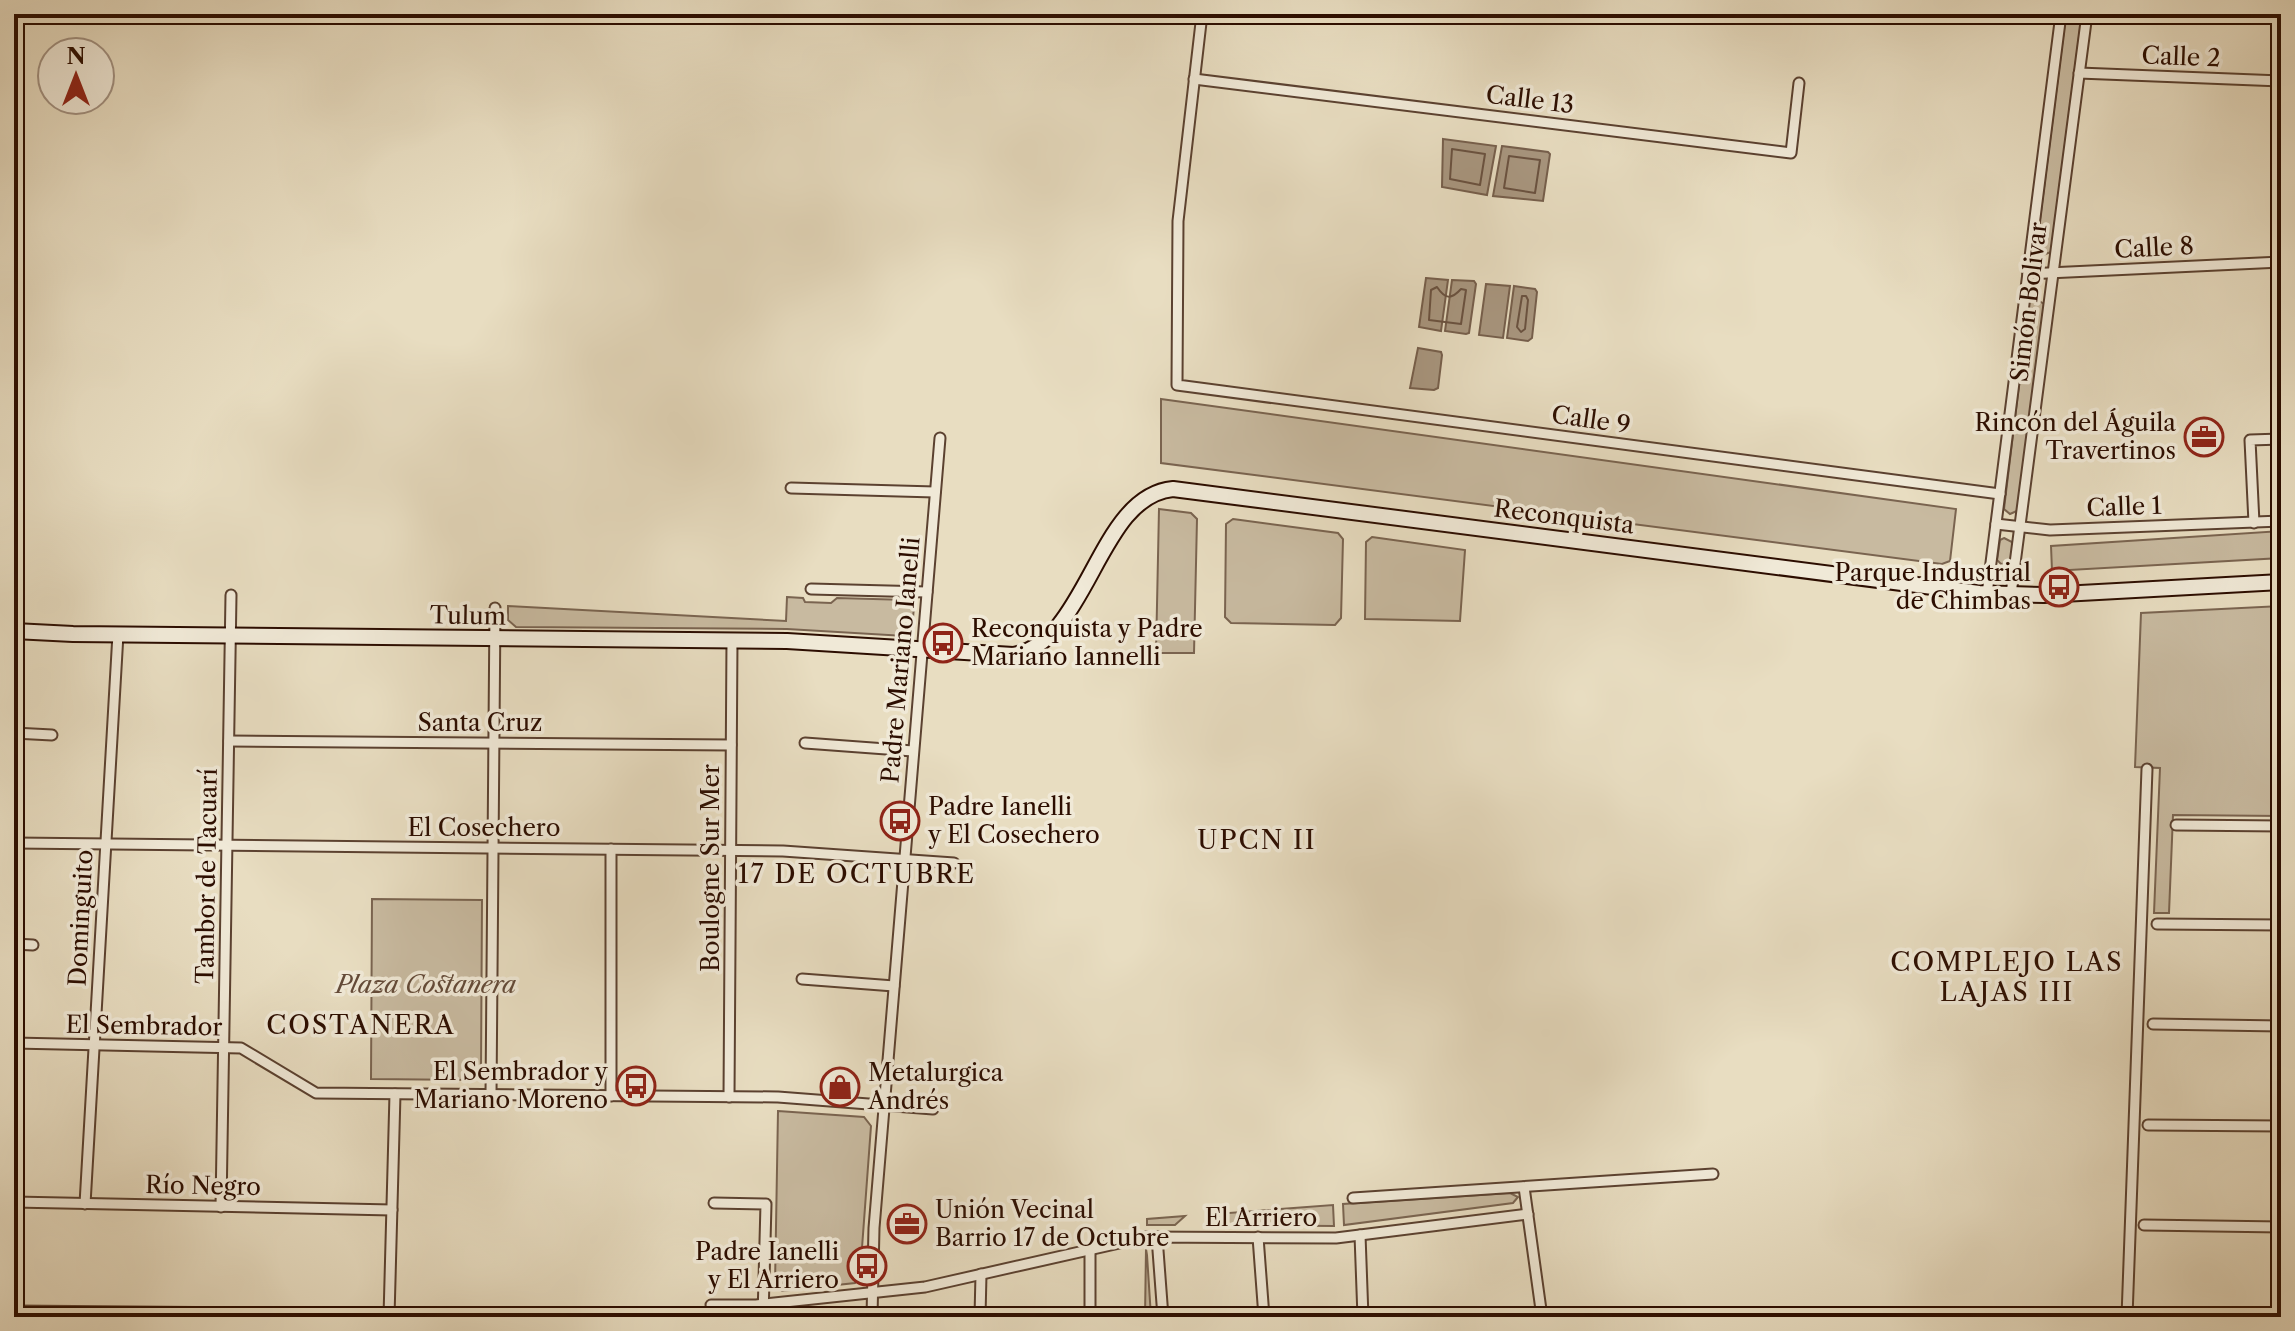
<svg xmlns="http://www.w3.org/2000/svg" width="2295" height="1331" font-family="'Libre Caslon Text',serif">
<rect width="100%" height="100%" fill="#e8ddc1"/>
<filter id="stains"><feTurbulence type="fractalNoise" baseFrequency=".0025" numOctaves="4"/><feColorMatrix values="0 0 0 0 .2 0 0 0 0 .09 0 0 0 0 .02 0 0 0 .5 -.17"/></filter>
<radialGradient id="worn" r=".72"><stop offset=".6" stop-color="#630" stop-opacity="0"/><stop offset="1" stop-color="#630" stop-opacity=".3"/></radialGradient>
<g fill="#c8baa0" stroke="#7a6450" stroke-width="2">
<polygon points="2066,14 2082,14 2051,252 2043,255 2036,251"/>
<polygon points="2036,299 2044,304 2019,510 2010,514 2004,509 2029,302"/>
<polygon points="1161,399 1956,509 1950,561 1942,564 1161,463"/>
<polygon points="1159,509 1191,513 1197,519 1194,653 1156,653"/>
<polygon points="1233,519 1338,533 1343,539 1341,618 1335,625 1231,623 1225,617 1226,524"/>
<polygon points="2281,531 2281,558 2052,571 2051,546"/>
<polygon points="1372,537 1465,550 1460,621 1365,619 1366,542"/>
<polygon points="2004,538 2014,543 2012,562 2001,564 1997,560 2000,540"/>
<polygon points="787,597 803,598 805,602 831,603 837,598 909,600 914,606 912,630 905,636 787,629 516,627 508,620 508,606 786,621"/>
<polygon points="2281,606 2281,816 2173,815 2169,913 2154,913 2160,768 2135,767 2141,613"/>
<polygon points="372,899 482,900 481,1071 472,1080 371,1079"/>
<polygon points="778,1111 864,1117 871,1126 860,1275 855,1283 782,1291 775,1285"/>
<polygon points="1510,1193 1518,1197 1513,1203 1344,1225 1343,1204"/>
<polygon points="1333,1205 1334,1226 1226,1225 1215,1214"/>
<polygon points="1185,1216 1175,1225 1147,1225 1147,1219"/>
<polygon points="1146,1249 1147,1255 1151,1317 1145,1317"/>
</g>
<g fill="#a8967f" stroke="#765f4c" stroke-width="2">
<polygon points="1443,139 1496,146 1487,195 1442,187"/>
<polygon points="1502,146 1548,152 1550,154 1543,201 1493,196"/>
<polygon points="1426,278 1448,280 1441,331 1419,327"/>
<polygon points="1452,280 1474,281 1476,284 1469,333 1466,334 1445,331"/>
<polygon points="1486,284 1510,286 1503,338 1479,335"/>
<polygon points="1514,286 1535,289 1537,292 1532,338 1528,341 1507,338"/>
<polygon points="1418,348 1441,352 1442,355 1438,388 1434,390 1410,388"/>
</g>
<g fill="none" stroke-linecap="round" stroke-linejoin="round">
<g stroke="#6a5240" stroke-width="2">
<polygon points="1452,149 1485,154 1480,185 1450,179"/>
<polygon points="1509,156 1540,160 1535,193 1504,188"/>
<path d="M 1437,287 C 1445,299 1451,300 1461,289 L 1466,290 L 1461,324 L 1429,320 L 1431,290 Z"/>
<polygon points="1522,296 1526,296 1528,300 1525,329 1521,332 1517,327"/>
</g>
<g stroke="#5b4130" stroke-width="13">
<g id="street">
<polyline points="1202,14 1178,221 1177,385 2000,494"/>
<polyline points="2079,73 2281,81"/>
<polyline points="1194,79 1791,153 1799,83"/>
<polyline points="2028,274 2281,262"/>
<polyline points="791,488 935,492"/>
<polyline points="2254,523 2250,440 2281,439"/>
<polyline points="1996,524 2050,530 2281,521"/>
<polyline points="811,589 927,592"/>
<polyline points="1987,594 2061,14"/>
<polyline points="2011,594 2087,14"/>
<polyline points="14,733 52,735"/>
<polyline points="229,741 731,745"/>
<polyline points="805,743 913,751"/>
<polyline points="2176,825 2281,826"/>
<polyline points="14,843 783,851 954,863"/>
<polyline points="2157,924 2281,925"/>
<polyline points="14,944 33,945"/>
<polyline points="802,979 894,986"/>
<polyline points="2153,1024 2281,1026"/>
<polyline points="14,1043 241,1048 316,1093 778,1097 933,1109"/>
<polyline points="491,1095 495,608"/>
<polyline points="611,1096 611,849"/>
<polyline points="729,1097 732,640"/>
<polyline points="2148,1125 2281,1126"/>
<polyline points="1524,1187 1542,1317"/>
<polyline points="1353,1198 1713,1174"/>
<polyline points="14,1202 392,1210"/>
<polyline points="714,1203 766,1204 763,1317"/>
<polyline points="85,1204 118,634"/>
<polyline points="221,1207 231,595"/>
<polyline points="2144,1225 2281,1227"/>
<polyline points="1360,1235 1363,1317"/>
<polyline points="1157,1237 1163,1317"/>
<polyline points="1258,1237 1264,1317"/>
<polyline points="711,1305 756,1305 925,1287 1146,1237 1336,1238 1528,1214"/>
<polyline points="14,1311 389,1314"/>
<polyline points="389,1317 395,1094"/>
<polyline points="872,1317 874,1228 940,438"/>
<polyline points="980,1317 981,1274"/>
<polyline points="1090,1317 1090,1250"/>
<polyline points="2127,1317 2147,769"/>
</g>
</g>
<g stroke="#2c0d00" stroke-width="18">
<path id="secondary" d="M 14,631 L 73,634 L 787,641 L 1013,655 C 1089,642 1097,496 1173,489 L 1979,593 L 2044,595 L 2281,582"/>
</g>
<use href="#street" stroke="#f0e9d7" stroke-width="9"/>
<use href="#secondary" stroke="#f0e9d7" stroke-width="14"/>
</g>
<defs>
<g id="office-ring" transform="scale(2)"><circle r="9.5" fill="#f0e9d7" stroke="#8f2418" stroke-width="1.5"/><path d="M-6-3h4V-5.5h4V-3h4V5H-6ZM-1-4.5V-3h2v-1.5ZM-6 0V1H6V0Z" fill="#8f2418"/></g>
<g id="bus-ring" transform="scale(2)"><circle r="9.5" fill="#f0e9d7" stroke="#8f2418" stroke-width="1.5"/><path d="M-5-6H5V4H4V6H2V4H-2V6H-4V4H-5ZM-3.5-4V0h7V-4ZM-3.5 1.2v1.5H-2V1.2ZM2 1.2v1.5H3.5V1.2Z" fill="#8f2418"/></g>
<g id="shop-ring" transform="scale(2)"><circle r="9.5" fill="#f0e9d7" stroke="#8f2418" stroke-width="1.5"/><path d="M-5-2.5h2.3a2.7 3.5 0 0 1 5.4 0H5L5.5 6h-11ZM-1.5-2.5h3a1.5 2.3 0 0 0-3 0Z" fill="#8f2418"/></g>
</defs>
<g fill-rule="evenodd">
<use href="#office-ring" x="2204" y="437"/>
<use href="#bus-ring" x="2059" y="587"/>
<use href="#bus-ring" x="943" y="643"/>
<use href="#bus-ring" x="900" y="821"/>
<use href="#bus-ring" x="636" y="1086"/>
<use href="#shop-ring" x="840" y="1087"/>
<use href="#office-ring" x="907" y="1224"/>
<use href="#bus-ring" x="867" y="1266"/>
</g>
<g text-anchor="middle" stroke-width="7" stroke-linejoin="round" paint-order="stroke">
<g font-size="24" fill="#2c0d00" stroke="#f0e9d7">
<text transform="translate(2181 57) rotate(2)" y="8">Calle 2</text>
<text transform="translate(1530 100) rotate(7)" y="8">Calle 13</text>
<text transform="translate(2154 248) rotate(-3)" y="8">Calle 8</text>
<text transform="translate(2029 302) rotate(-83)" y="8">Simón Bolivar</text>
<text transform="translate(1591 420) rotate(8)" y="8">Calle 9</text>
<text transform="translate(2124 507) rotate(-2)" y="8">Calle 1</text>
<text transform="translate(1564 517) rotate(7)" y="8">Reconquista</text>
<text transform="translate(468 616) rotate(1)" y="8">Tulum</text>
<text transform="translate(901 660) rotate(-85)" y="8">Padre Mariano Ianelli</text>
<text x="480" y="731">Santa Cruz</text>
<text x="484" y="836">El Cosechero</text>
<text transform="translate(711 868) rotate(-90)" y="8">Boulogne Sur Mer</text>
<text transform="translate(207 876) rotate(-89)" y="8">Tambor de Tacuarí</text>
<text transform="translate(81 918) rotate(-87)" y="8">Dominguito</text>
<text transform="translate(144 1026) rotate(1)" y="8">El Sembrador</text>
<text transform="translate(203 1186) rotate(1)" y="8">Río Negro</text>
<text x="1261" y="1226">El Arriero</text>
</g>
<g font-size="24" fill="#2c0d00" stroke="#f0e9d7" text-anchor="end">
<text x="2176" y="431">Rincón del Águila<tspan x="2176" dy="28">Travertinos</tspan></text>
<text x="2031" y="581">Parque Industrial<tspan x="2031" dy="28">de Chimbas</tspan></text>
<text x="971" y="637" text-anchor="start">Reconquista y Padre<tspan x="971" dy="28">Mariano Iannelli</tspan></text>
<text x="928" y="815" text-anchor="start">Padre Ianelli<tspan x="928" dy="28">y El Cosechero</tspan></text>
<text x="608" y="1080">El Sembrador y<tspan x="608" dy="28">Mariano Moreno</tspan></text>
<text x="868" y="1081" text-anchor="start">Metalurgica<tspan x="868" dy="28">Andrés</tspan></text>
<text x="935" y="1218" text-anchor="start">Unión Vecinal<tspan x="935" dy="28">Barrio 17 de Octubre</tspan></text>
<text x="839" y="1260">Padre Ianelli<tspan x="839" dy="28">y El Arriero</tspan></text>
</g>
<g font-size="24" font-style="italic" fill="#634a38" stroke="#f0e9d7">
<text x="426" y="993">Plaza Costanera</text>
</g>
<g font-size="26" letter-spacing="2" fill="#2c0d00" stroke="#f0e9d7">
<text x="1257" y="849">UPCN II</text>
<text x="857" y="883">17 DE OCTUBRE</text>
<text x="2007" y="971">COMPLEJO LAS<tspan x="2007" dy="30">LAJAS III</tspan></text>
<text x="361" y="1034">COSTANERA</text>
</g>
</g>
<rect width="2295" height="1331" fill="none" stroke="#e8ddc1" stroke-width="48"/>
<rect x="16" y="16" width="2263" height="1299" fill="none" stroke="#2c0d00" stroke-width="4"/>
<rect x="24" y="24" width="2247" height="1283" fill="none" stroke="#2c0d00" stroke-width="2"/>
<g transform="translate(76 76)"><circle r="38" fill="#f0e9d7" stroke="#a29181" stroke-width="2"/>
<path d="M0-6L14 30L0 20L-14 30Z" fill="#8f2418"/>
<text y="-12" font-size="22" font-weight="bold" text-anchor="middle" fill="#2c0d00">N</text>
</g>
<rect width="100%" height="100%" filter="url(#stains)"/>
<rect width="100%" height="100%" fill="url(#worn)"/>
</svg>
